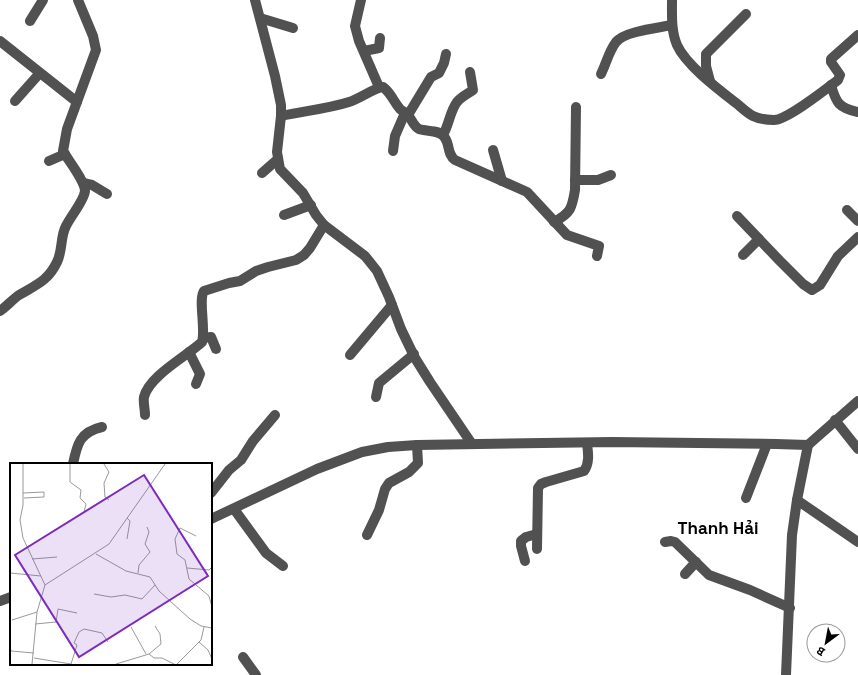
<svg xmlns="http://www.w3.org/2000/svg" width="858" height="675" font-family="'Space Grotesk',sans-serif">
<rect width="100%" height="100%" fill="#fff"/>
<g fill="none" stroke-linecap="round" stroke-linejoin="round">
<g stroke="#515151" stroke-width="10">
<polyline points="255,0 275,76 281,105 281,116 277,152 280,169 303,193 316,215 324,225 365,256 377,271 389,297 401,329 415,358 430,382 472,444"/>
<polyline points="361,0 355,26 359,41 379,87"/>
<path d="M 672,0 C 672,15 671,31 677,45 C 686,65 718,89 736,103 C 741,107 747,113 753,116 C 759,119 767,120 774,120 C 787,120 826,89 838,80 L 840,75 L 831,62 L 831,59 L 858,35"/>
<polyline points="260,18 293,28"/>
<polyline points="30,21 43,0"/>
<polyline points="0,41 77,102"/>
<polyline points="364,51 379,48 380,38"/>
<path d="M 601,74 C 606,64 609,51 616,42 C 625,31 658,28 672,25"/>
<polyline points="710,81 706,66 706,54 746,14"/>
<path d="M 831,85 C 836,103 839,108 858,112"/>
<polyline points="15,101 39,74"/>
<polyline points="408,115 431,77 439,73 444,63 446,54"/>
<path d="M 281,116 C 303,111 327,109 349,102 C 359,99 376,87 383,87 C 392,94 393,101 400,109 C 402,111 405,112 407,114 C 412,119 413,126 419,129 C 427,132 440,129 445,138 C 450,145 447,154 455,160 L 527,192 L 567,235 L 599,246 L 597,256"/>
<path d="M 443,135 C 449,125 450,111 457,102 C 462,96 468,94 473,90 L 470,72"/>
<polyline points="493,150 502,181"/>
<polyline points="393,151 395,136 405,113"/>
<polyline points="49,161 65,154"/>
<polyline points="262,173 278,159"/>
<polyline points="575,180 598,180 611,175"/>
<polyline points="83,183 92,185 107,194"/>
<polyline points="847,210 858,221"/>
<polyline points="284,215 311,205"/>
<polyline points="737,216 780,261 803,284 812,290 820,285 838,256 858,237"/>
<path d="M 554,222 C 571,213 572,208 575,190 L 576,107"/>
<polyline points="743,255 759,239"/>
<path d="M 0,311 C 7,306 12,300 19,295 C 36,285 48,281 57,262 C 63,250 60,237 66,226 C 70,217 84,201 85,191 C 85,181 68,160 63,151 L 67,129 L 96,50 L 93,36 L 78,0"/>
<polyline points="203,338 211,337 216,349"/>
<polyline points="189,352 200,374 196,384"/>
<polyline points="350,355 392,305"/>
<polyline points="376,397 379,383 414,354"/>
<path d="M 145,415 C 145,409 143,402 144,397 C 149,376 187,356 202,342 C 206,329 198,299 204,291 L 229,283 L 240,281 L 256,271 L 268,267 L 296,260 L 304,255 L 310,248 L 324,225"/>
<polyline points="835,420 858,449"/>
<path d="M 73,464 C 77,444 80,432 102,427"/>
<polyline points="211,493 229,470 241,460 253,441 275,415"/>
<polyline points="746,498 767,444"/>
<polyline points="797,500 858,542"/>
<polyline points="234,509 266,553 283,566"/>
<polyline points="211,519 317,469 362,452 388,447 417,445 612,442 776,444 808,445 858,401"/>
<polyline points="367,535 379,510 385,489 389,483 409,472 418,463 417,445"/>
<polyline points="665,542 671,541 675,542 709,575 750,590 790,608"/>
<path d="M 537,549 L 538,488 L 541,484 L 546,482 L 584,471 C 590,463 588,452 587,443"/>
<polyline points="525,561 521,546 521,541 526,537 537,534"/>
<polyline points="685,574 696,562"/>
<polyline points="0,601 11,597"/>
<polyline points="243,657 256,675"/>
<polyline points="786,675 792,535 797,500 808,445"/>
</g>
</g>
<g text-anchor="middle" stroke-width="3" stroke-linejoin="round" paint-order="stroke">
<g font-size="17" font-weight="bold" fill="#000" stroke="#fff">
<text x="718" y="534">Thanh Hải</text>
</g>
</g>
<g transform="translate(10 463)">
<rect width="202" height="202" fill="#fff"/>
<path fill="none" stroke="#999" stroke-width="1" d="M 13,1 L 13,42 L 10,57 L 13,75 L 35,122M 60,1 L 60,19 L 71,27 L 70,35 L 76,41 L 74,49M 94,1 L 99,9 L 94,20 L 95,34 L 99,37M 13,30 L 34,29 L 34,34 L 14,35M 117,55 L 120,58 L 117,76M 186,73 L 170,65 L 165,76 L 167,91 L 175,97 L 179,116 L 199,133 L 202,144M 86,91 L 116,108 L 140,114 L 149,128 L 180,156 L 191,163 L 202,165M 22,96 L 47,94M 177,105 L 199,107 L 202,104M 0,110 L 31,113M 128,110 L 129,102 L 140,89 L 135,81 L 139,69 L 137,64M 84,131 L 101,134 L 115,132 L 132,136 L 145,122M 2,157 L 27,149M 25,161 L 46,159 L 48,146 L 67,150M 121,164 L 136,191M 189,179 L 198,187 L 202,196M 0,183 L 1,188 L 24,190M 139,191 L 151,181 L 150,171 L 145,163M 24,195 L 61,201 L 67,182 L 64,180 L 69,169 L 74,166 L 92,170 L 98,179M 22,201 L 27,149 L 35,122 L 99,81 L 155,1M 106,201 L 139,191 L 144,195 L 152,195 L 164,201M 167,201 L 191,177 L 194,164"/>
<path fill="#7b2cbf" fill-opacity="0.15" stroke="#7b2cbf" stroke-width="2" d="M 134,12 L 198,113 L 69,194 L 5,92 Z"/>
<rect width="202" height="202" fill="none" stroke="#000" stroke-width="2"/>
</g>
<g transform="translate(826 643) rotate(212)"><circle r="19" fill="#ffffff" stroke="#999999"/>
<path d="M0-3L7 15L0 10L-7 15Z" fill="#000000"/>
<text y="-6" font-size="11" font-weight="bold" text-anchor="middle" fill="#000000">B</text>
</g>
</svg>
